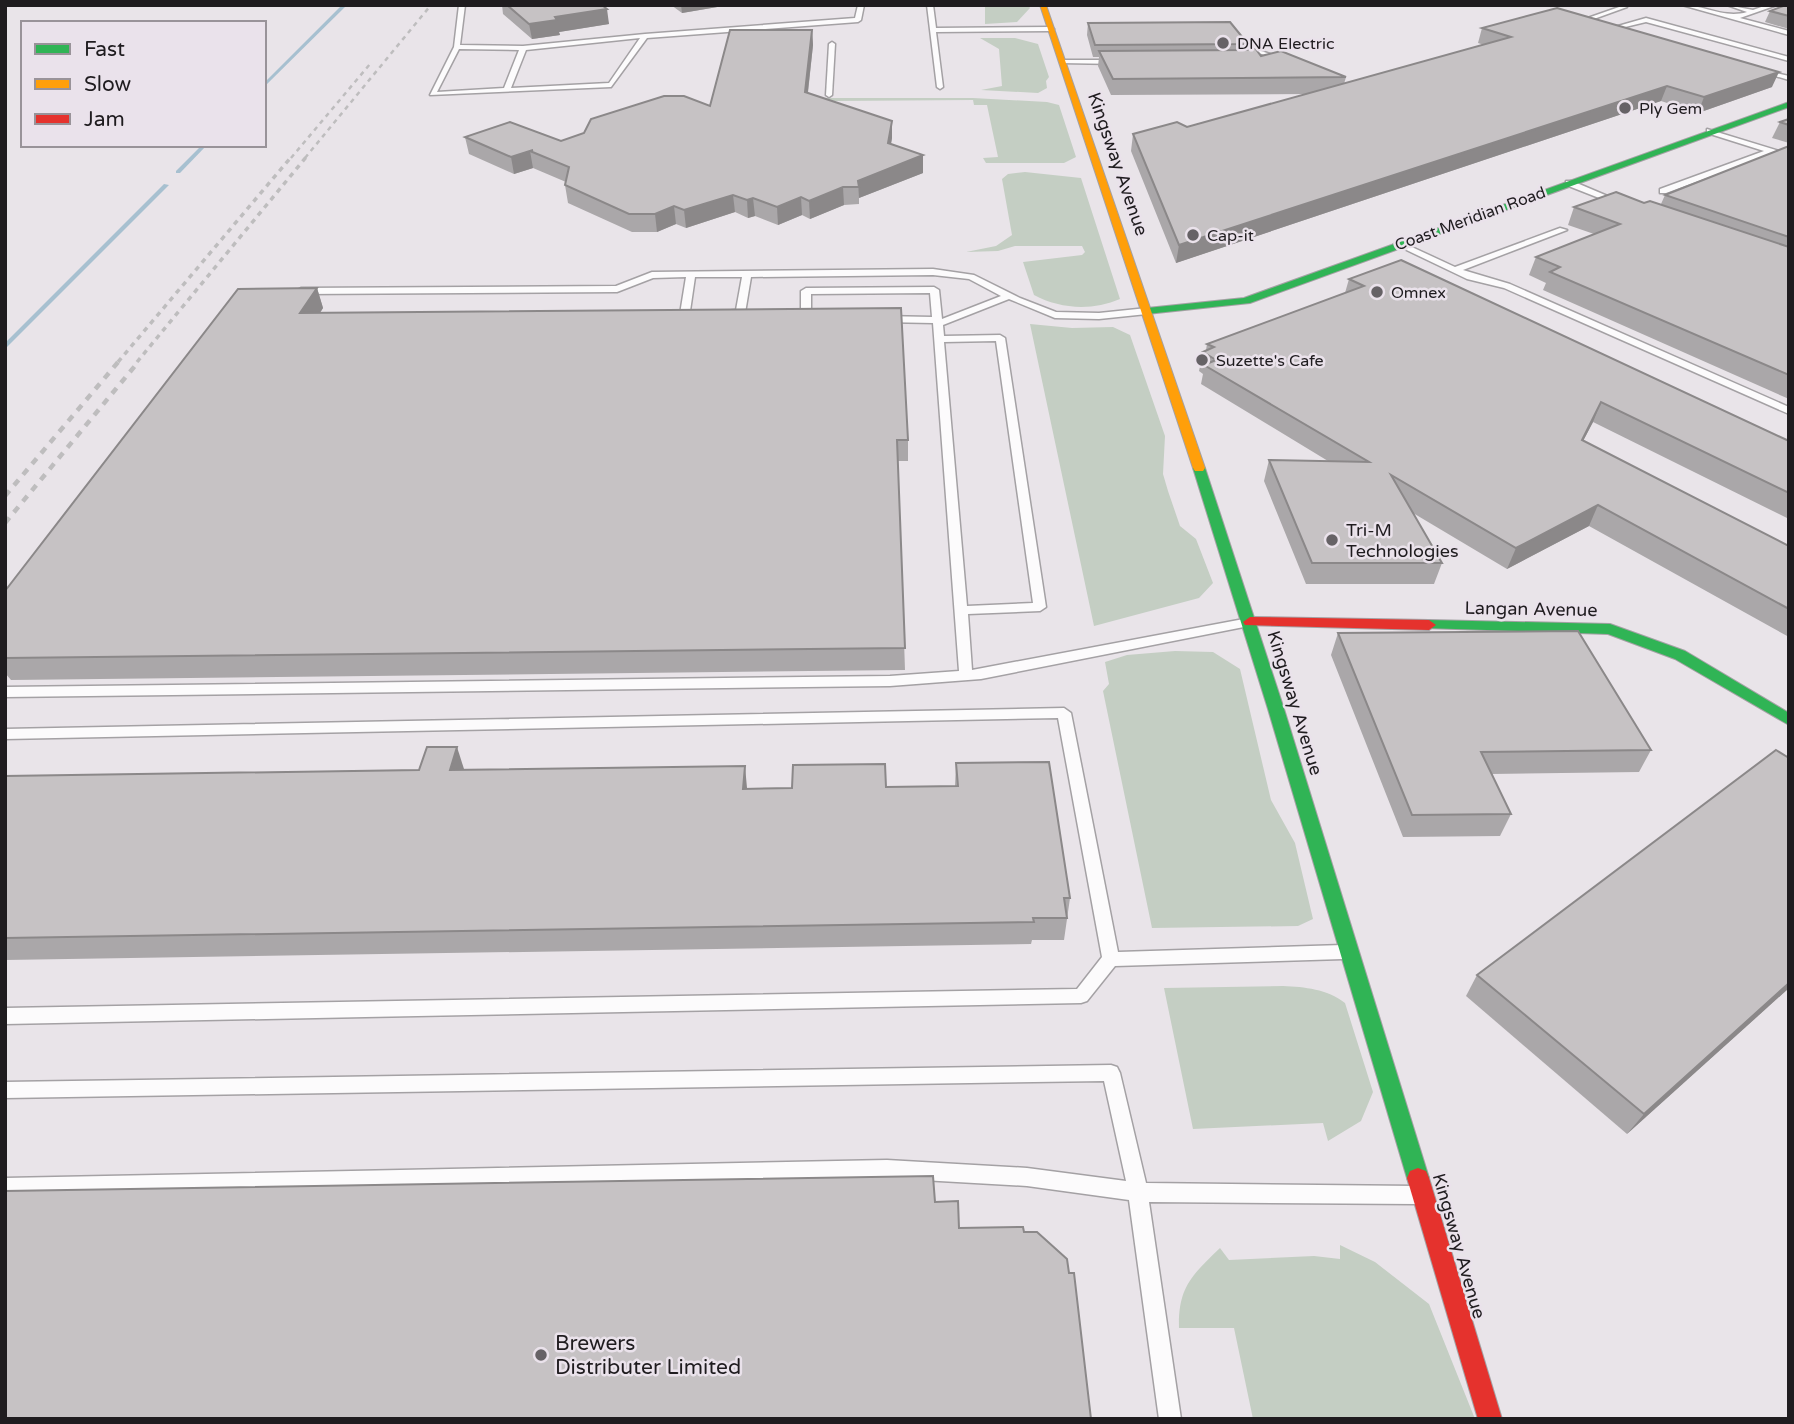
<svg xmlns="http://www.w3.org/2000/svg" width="1794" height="1424" font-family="'Varela Round',sans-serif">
<rect width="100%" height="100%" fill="#e9e4e9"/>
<g fill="#c4cec3">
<polygon points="985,5 1028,5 1030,8 1017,22 985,24"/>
<polygon points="980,38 1015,38 1038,44 1049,77 1046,81 1047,88 1038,93 981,90 1002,86 999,49"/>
<polygon points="826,98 973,98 1047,102 1059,105 1076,157 1064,163 986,163 983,158 998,157 987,105 974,105 973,100 832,101 826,105"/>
<path d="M 1025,172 L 1081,178 L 1120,299 C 1092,311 1060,309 1034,295 L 1023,262 L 1082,255 L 1085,252 L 1082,246 L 1015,246 L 998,251 L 966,252 L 996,246 L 1012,235 L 1002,179 L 1008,174 Z"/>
<polygon points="1030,324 1072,328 1113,327 1130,335 1165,436 1163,474 1168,491 1180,526 1196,539 1213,583 1199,598 1094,626"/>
<polygon points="1175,651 1213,652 1240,669 1271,800 1295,843 1313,919 1298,926 1152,928 1103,691 1109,684 1105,662 1127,655"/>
<path d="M 1283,986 C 1305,987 1327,989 1345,1003 L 1373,1092 L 1361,1121 L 1328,1141 L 1323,1123 L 1193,1129 L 1164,988 Z"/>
<path d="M 1340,1245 L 1375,1262 L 1429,1304 L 1475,1419 L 1253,1419 L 1234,1328 L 1179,1328 C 1178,1287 1192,1275 1220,1248 L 1229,1260 L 1314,1256 L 1340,1259 Z"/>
</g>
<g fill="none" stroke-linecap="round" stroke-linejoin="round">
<g fill="#a7c0d0" fill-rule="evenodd">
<polygon points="342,5 347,5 264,87 264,83"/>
<polygon points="202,145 207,145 180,173 176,173 176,171"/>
<polygon points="164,184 169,185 5,349 5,343"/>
</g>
<g stroke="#a4a1a4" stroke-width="3">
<g id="lane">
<path d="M 459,5 L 465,5 L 460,45 L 523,46 L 645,34 L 855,18 L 858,5 L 864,5 L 861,20 L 858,22 L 647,38 L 611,87 L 430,95 L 454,47 ZM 640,38 L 609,83 L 511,88 L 526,50 ZM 459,49 L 519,50 L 504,88 L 437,92 Z"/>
<polygon points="927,5 933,5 936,28 1051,27 1054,29 1051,31 936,32 943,87 940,89 937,87"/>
<path d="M 1682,5 C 1705,5 1724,19 1747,12 L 1727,5 L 1753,10 L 1767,5 L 1777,5 L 1740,18 L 1789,31 L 1789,35 Z"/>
<polygon points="1622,6 1627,7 1591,20 1598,22 1598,24 1582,20"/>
<polygon points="1646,18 1789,57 1789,61 1646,22 1621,28 1628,31 1626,34 1611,28"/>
<polygon points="832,42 835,44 832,95 829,97 826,95 829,44"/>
<polygon points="1243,45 1270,54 1267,56 1243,47"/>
<polygon points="1063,60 1118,60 1121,62 1118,64 1061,63"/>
<polygon points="1758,69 1789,76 1789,80 1758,71"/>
<polygon points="1707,129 1789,154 1789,159 1771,154 1666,193 1660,193 1660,189 1764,151 1707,133"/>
<polygon points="1566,181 1572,181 1624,203 1617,205 1566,185"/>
<polygon points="1560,228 1567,230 1463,270 1510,284 1789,407 1789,414 1504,288 1467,279 1394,244 1401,242 1455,267"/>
<path d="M 933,269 L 974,275 L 1020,298 L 1056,312 L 1099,313 L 1147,308 L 1152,311 L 1147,314 L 1099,319 L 1055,318 L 1009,299 L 943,325 L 944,336 L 1000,335 L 1005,338 L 1046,607 L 1040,611 L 968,614 L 972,670 L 1249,618 L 1254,619 L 1255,622 L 1254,625 L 981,679 L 890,686 L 5,697 L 5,687 L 890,676 L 959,671 L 933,323 L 882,322 L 877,319 L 882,316 L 932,317 L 930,293 L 811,294 L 811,316 L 818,319 L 806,322 L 801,319 L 801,291 L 806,288 L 934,287 L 939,290 L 942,319 L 1001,296 L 969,279 L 933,275 L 751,277 L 745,313 C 740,317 728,317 723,313 L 725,311 L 736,310 L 742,277 L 695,277 L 690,311 L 700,311 L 705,314 C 699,319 686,319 680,314 L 686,277 L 653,278 L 617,292 L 301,294 L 296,291 L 301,288 L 616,286 L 652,272 ZM 996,341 L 1033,603 L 967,606 L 944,342 Z"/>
<polygon points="1064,708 1071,713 1118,952 1343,945 1349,947 1351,952 1349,957 1343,959 1115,966 1087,1001 1081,1003 5,1024 5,1008 1077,989 1102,957 1058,718 5,739 5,729"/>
<polygon points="1111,1065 1117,1067 1120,1073 1146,1183 1416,1186 1423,1188 1426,1195 1423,1202 1416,1204 1149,1202 1181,1419 1159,1419 1129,1200 1027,1186 887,1178 5,1196 5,1178 887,1160 1027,1168 1126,1181 1104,1081 5,1098 5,1082"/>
</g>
</g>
<g stroke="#a4a1a4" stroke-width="2">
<g id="fast">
<polygon points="1789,102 1789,107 1250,303 1147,314 1142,311 1147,308 1244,298"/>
<polygon points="1199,464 1205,468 1284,709 1429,1178 1426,1185 1418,1188 1410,1185 1407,1178 1268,709 1193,468"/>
<polygon points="1429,620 1610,624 1685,651 1789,713 1789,725 1675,659 1608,634 1424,628 1422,625 1424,622"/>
</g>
</g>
<g stroke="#a4a1a4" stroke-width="2">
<polygon id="slow" points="1040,5 1046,5 1205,468 1203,471 1195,471 1193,468"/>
</g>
<g stroke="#a4a1a4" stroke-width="2">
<g id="jam">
<polygon points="1250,617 1429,620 1436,625 1429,630 1245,625 1243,622"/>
<polygon points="1418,1168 1426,1171 1429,1178 1502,1419 1478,1419 1407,1178 1410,1171"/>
</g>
</g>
<use href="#lane" fill="#fcfbfc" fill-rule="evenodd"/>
<use href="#fast" fill="#30b455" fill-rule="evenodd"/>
<use href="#slow" fill="#ff9f0a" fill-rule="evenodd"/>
<use href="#jam" fill="#e5322d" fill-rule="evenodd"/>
<g stroke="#bebdbe" stroke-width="2.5" stroke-dasharray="4.5 4.5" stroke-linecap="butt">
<polyline points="291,158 370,64"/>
<polyline points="305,158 431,5"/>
</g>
<g stroke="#bebdbe" stroke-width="3.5" stroke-dasharray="5 5" stroke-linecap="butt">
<polyline points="118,362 292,156"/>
<polyline points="137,362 307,156"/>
</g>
<g stroke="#bebdbe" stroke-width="4.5" stroke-dasharray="7 7" stroke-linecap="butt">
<polyline points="5,496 119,361"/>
<polyline points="5,523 139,361"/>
</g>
</g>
<g fill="#aaa7a9">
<polygon points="502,5 602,5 609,24 559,32 560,35 532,39 503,14"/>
<polygon points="671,5 729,5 682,13"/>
<polygon points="1789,5 1789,29 1765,22 1770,11"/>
<polygon points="1088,23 1248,44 1247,50 1261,56 1346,77 1344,84 1484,45 1478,43 1482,28 1772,87 1698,113 1661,101 1176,263 1131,151 1133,134 1187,127 1309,94 1111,95 1098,66 1099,57 1093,57 1087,35"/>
<polygon points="812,30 813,45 808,93 892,121 892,138 891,144 923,155 923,173 859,198 859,204 844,205 810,219 802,215 778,225 755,216 748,218 735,212 686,228 676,224 657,232 632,232 568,203 565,185 566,182 533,168 514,174 469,154 465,137 561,141 710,106"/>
<polygon points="1789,119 1789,143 1772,138 1780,122"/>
<polygon points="1789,146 1789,399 1543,290 1546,283 1529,275 1536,257 1594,234 1568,225 1574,207 1644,203 1661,204 1665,195"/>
<polygon points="1349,279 1789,441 1789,519 1593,422 1583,441 1789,546 1789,637 1589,526 1507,569 1413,513 1442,563 1434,584 1306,584 1264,481 1269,460 1328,461 1201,384 1203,374 1199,371 1203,352 1206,350 1207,344 1345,293"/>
<polygon points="317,288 323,308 320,313 908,440 908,461 898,461 905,670 11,680 5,673 5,591"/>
<polygon points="1338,633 1651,750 1639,772 1491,774 1511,814 1500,836 1403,837 1331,655"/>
<polygon points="956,763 1070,898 1064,940 1032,940 1031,944 5,960 5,776 464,769 747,789 955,786"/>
<polygon points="1477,975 1789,988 1627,1134 1466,996"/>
</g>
<g fill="#8b8889">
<polygon points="681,5 729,5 682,13"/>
<polygon points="607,9 609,24 559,32 560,35 532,39 529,24 555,17"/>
<polygon points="812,30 813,45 806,108 805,92"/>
<polygon points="1779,72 1772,87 1698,113 1704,97"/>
<polygon points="1667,86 1661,101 1176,263 1179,245"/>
<polygon points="892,121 892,138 888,160 888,143"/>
<polygon points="533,150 530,151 533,168 514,174 511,157"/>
<polygon points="923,155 923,173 859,198 858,181"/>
<polygon points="843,187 844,205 810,219 809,201"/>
<polygon points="733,195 735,212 686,228 684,210"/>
<polygon points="801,197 802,215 778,225 777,207"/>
<polygon points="753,198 755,216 748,218 747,200"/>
<polygon points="674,206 676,224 657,232 655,214"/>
<polygon points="317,288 323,308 307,332 300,313"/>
<polygon points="1601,402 1593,422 1573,460 1582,440"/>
<polygon points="1598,505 1589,526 1507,569 1516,548"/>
<polygon points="457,747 464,769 450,770"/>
<polygon points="745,766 747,788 743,789"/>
<polygon points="1789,983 1789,988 1627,1134 1644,1114"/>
</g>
<g fill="#c6c2c4" stroke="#8b8889" stroke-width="2">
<polygon points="507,5 602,5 607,9 555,17 557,20 529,24"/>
<polygon points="1786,5 1789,5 1789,16 1770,11"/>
<polygon points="1557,8 1779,72 1704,97 1667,86 1179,245 1133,134 1177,122 1187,127 1511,37 1482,28"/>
<polygon points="1230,22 1248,44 1095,45 1088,23"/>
<polygon points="730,30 812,30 805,92 892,121 888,143 923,155 858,181 859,187 843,187 809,201 801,197 777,207 753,198 747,200 733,195 684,210 674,206 655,214 629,214 565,185 569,167 530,151 533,150 511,157 465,137 510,122 561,141 584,133 591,119 664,96 684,96 710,106"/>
<polygon points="1255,48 1261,56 1281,51 1346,77 1113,79 1099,51 1246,50"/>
<polygon points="1789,119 1789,125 1780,122"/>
<polygon points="1789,146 1789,237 1665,195"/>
<polygon points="1616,192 1644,203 1650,201 1789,247 1789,375 1550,272 1560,267 1536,257 1620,224 1574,207"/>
<polygon points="1401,260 1789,441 1789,493 1601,402 1582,440 1789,546 1789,609 1598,505 1516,548 1391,475 1442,563 1312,563 1269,460 1369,462 1204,365 1216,360 1203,352 1214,347 1207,344 1364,286 1349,279"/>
<polygon points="317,288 300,313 901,308 908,440 897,440 905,648 5,658 5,591 238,289"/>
<polygon points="1578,631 1651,750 1481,752 1511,814 1412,815 1338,633"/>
<polygon points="427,747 457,747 450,770 745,766 743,789 792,788 793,765 885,764 886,787 958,786 956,763 1049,762 1070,898 1064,898 1067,918 1033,918 1034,922 5,938 5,776 419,770"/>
<polygon points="1776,750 1789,758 1789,983 1644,1114 1477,975"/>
<polygon points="933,1176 935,1202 958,1201 959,1228 1023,1227 1024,1232 1037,1232 1067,1259 1069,1273 1074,1273 1091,1419 5,1419 5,1191"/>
</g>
<g fill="#666266" stroke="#eae2eb" stroke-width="2.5">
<circle cx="1223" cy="43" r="7"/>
<circle cx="1625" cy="108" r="7"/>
<circle cx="1193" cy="235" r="7"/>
<circle cx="1377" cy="292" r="7"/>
<circle cx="1202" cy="360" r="7"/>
<circle cx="1332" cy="540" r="7"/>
<circle cx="541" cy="1355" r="7"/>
</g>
<g text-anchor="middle" stroke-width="5" stroke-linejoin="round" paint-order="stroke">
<g font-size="16" fill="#1f1c1f" stroke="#eae2eb" text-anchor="start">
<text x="1237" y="49">DNA Electric</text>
<text x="1639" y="114">Ply Gem</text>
<text x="1207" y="241">Cap-it</text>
<text x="1391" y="298">Omnex</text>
<text x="1216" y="366">Suzette's Cafe</text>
</g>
<g font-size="16" fill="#1f1c1f" stroke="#eae2eb">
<text transform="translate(1470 218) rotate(-20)" y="6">Coast Meridian Road</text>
</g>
<g font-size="18" fill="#1f1c1f" stroke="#eae2eb">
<text transform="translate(1118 164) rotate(71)" y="6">Kingsway Avenue</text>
<text transform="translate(1531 609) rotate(1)" y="6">Langan Avenue</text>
<text transform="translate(1295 703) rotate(73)" y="6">Kingsway Avenue</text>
<text transform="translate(1459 1246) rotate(74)" y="6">Kingsway Avenue</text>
</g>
<g font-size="18" fill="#1f1c1f" stroke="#eae2eb" text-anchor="start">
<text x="1346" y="536">Tri-M<tspan x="1346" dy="21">Technologies</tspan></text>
</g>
<g font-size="21" fill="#1f1c1f" stroke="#eae2eb" text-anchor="start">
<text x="555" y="1350">Brewers<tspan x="555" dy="24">Distributer Limited</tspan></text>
</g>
</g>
<rect width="1794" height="1424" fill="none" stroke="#1f1c1f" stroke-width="14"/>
<rect x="21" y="21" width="245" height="126" fill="#eae2eb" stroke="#999399" stroke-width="2"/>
<rect x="35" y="44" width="35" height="10" fill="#30b455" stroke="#999399" stroke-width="2"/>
<text x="84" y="56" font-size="21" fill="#1f1c1f">Fast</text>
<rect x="35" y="79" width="35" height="10" fill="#ff9f0a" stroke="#999399" stroke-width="2"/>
<text x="84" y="91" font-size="21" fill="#1f1c1f">Slow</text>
<rect x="35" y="114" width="35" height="10" fill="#e5322d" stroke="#999399" stroke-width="2"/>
<text x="84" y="126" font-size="21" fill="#1f1c1f">Jam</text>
</svg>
